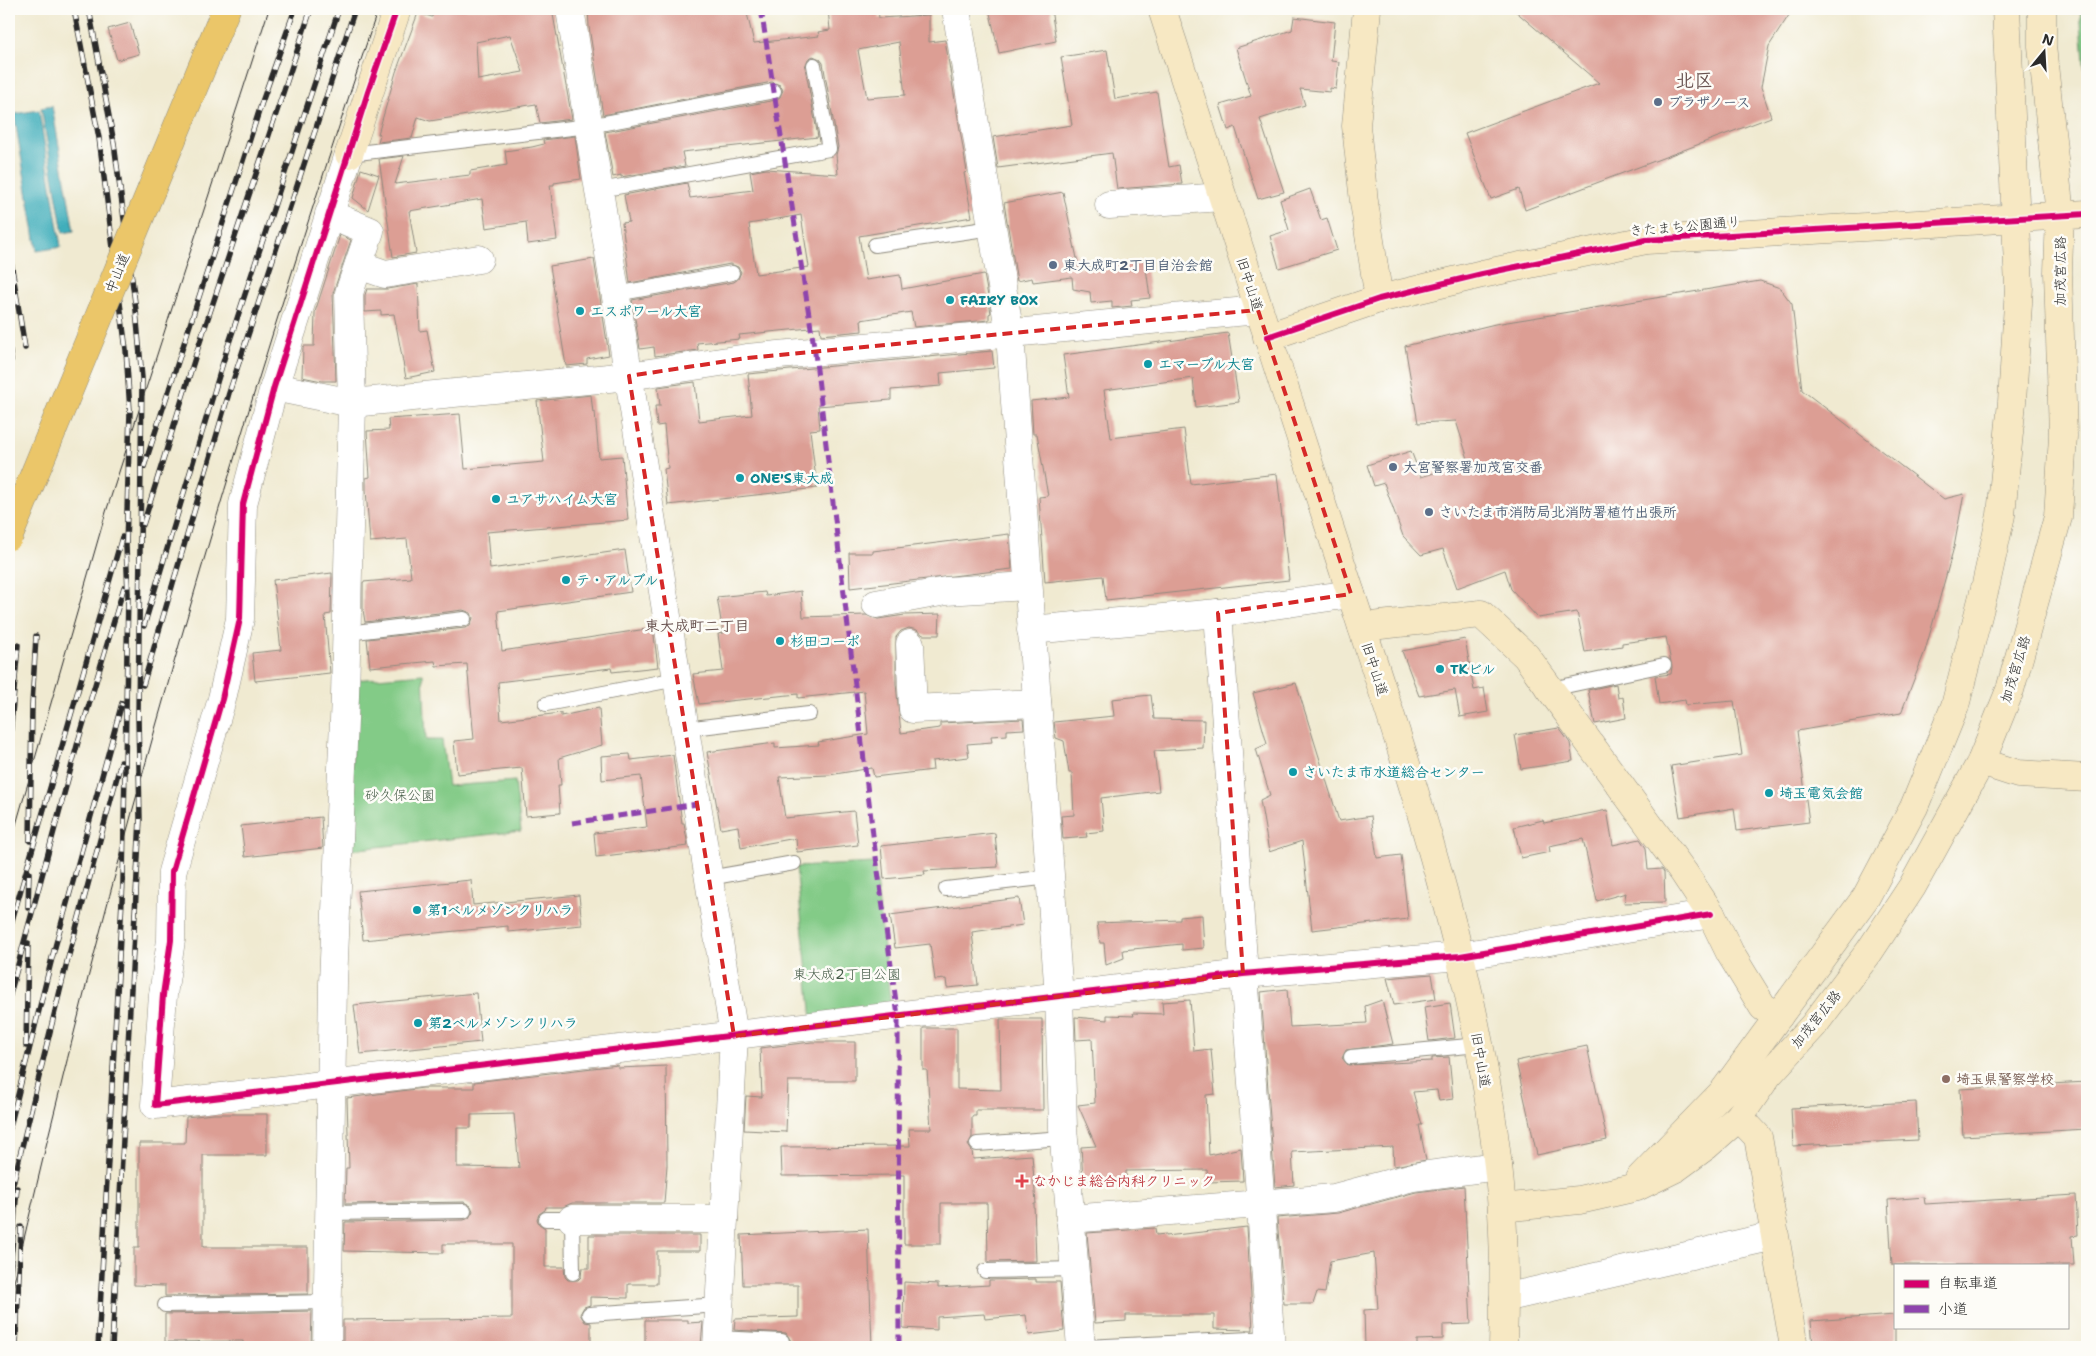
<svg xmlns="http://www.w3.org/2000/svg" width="2096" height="1356" font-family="'Shantell Sans','Klee One',sans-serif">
<rect width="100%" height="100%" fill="#fdfcf7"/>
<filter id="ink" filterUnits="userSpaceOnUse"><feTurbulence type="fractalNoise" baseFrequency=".02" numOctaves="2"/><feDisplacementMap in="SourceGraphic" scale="10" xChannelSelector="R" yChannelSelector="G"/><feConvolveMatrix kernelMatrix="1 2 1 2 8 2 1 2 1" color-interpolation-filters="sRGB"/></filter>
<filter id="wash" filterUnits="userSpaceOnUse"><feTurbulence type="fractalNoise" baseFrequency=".0096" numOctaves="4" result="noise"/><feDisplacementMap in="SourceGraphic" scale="20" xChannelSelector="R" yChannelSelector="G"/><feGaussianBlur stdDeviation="1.12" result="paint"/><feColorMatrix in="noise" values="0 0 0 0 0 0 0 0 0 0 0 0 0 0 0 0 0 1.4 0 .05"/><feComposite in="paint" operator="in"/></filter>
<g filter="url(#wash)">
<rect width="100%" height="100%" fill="#f0ead1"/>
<g fill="#83cb87" stroke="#577b59">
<polygon points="2080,9 2087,9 2087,101"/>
<polygon points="423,674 426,740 442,740 448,786 515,781 521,831 350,850 354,680"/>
<polygon points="874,863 891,1008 812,1019 796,867"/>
</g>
<g fill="#3faebb" stroke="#356c73">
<polygon points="52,106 74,231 63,233 41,108"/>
<polygon points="39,110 61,247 37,251 14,114"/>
</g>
<g id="blocks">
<g fill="#dc9e94" fill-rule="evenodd">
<path d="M 434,9 L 552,9 L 572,119 L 540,123 L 536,104 L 430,121 L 418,117 L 412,138 L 378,142 L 380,134 L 378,134 L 396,72 L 418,13 L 432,17 ZM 510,35 L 523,72 L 478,80 L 476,42 Z"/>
<path d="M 588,9 L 746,9 L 754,43 L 819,36 L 818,32 L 830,30 L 828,9 L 878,9 L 879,18 L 929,15 L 929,42 L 945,40 L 967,172 L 964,173 L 972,217 L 859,236 L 866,280 L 900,275 L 902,289 L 984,274 L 991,313 L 989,314 L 989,320 L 914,327 L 911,312 L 861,320 L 862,331 L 821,335 L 820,327 L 739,335 L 740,339 L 697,343 L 698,350 L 655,356 L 654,347 L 640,349 L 632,300 L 734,282 L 738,279 L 741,272 L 738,267 L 730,264 L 630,283 L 622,223 L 629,222 L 624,195 L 687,183 L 690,198 L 753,190 L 750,172 L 766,169 L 838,174 L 836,155 L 838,147 L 823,63 L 820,59 L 813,56 L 808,59 L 805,67 L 818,137 L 682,152 L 685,166 L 621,177 L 621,175 L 613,177 L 605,132 L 776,100 L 780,97 L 783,90 L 780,85 L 772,82 L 603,115 L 589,27 ZM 899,42 L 905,95 L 867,98 L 858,50 ZM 801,215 L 809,267 L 756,274 L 749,224 Z"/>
<polygon points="989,9 1051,9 1056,41 999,53"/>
<polygon points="1513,9 1793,9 1769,46 1761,87 1771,117 1525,210 1519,189 1491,199 1465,133 1599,83"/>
<polygon points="1294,17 1335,22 1331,61 1339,62 1336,89 1330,88 1330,92 1300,89 1305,105 1260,119 1284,192 1258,199 1235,127 1228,130 1220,105 1251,96 1236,48 1292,30"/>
<polygon points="130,23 139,54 117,60 108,29"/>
<polygon points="1107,50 1115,99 1157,92 1169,167 1179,165 1182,184 1117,189 1112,153 998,168 993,137 1072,125 1061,57"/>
<polygon points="575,136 581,179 554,183 554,185 550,185 557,240 528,244 526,222 486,228 482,199 409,211 416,253 393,257 379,159 404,156 395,184 470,175 470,171 507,165 505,151 532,147 544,144 543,140"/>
<polygon points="361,169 379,175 368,210 353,198"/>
<polygon points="1310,189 1321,220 1327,218 1337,250 1279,268 1270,236 1289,230 1280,200"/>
<polygon points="1063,192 1079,268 1145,260 1150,298 1131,300 1132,306 1112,308 1112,301 1091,303 1090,292 1073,289 1072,277 1033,282 1032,278 1017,281 1004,203"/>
<polygon points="340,235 351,240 333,293 336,381 322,381 302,377 303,348 304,346 314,346 315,312"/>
<polygon points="594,259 609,355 587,359 587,364 566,366 550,266"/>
<polygon points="1760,281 1780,288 1792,304 1802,390 1944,499 1964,494 1954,547 1925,651 1901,713 1797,731 1809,822 1737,831 1734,808 1680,817 1671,766 1742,755 1734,701 1686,705 1685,700 1659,704 1655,676 1671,674 1672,667 1666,637 1622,643 1622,646 1585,652 1577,612 1538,618 1511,589 1505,570 1457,588 1443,549 1421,555 1403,536 1384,483 1374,486 1367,465 1411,451 1421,477 1469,462 1456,421 1418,423 1405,346 1495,324"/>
<polygon points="418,284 420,331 427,330 435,372 406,378 394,314 381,315 381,311 365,312 365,295 367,289 387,289"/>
<polygon points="1228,333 1239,402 1196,407 1193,378 1104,390 1111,438 1184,429 1191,484 1277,474 1289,580 1106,600 1103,576 1045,582 1039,497 1048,496 1037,434 1033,434 1031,401 1069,397 1063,355"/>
<polygon points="992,351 994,368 940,373 941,386 891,390 891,400 818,406 820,429 810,430 817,488 668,505 664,469 668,468 664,425 657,426 655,406 660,406 658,387 695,382 699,421 752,415 748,374"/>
<polygon points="591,395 593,413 595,412 599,458 622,456 628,520 487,532 490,569 625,550 631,592 498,611 502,651 653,628 658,667 612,672 611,668 498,682 501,720 561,713 561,716 599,708 602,745 559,758 561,785 558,785 560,813 526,816 522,768 457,774 454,741 474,739 467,664 436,666 435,661 370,667 367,639 465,628 470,626 473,618 471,613 463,610 365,622 363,610 363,582 411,578 407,539 370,542 366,490 366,478 370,477 367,431 389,430 388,419 460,414 465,469 544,462 537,401"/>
<polygon points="1009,534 1012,569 850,588 849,553 873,553 873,551"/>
<polygon points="332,573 331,614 325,615 330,673 255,681 252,653 281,650 273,580"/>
<polygon points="801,591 803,617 866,615 878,619 905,615 940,614 939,635 923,635 917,630 909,628 901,631 896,637 896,684 901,733 940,728 940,723 1023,719 1024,729 1007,730 1007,735 991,736 992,742 967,744 969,757 932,761 933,770 874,777 872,768 829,775 779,777 785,818 854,811 858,845 797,852 796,838 741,848 738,826 721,829 707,752 775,743 775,748 819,745 818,742 868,734 864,691 798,698 798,694 699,704 693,674 723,671 718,634 723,633 717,597 765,592 766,596"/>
<polygon points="1465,639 1474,690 1484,688 1488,712 1460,717 1455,690 1419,696 1402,651"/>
<polygon points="1296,683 1339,821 1371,816 1377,858 1401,855 1408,919 1312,930 1302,841 1269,852 1260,800 1270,795 1256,749 1267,744 1253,693"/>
<polygon points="1616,684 1618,698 1623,697 1626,718 1595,724 1588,690"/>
<polygon points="1151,695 1154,719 1204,720 1203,748 1154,751 1159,791 1101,798 1104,831 1086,833 1087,837 1063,839 1061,816 1074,815 1072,773 1069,773 1064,741 1056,738 1054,722 1114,716 1112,699"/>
<polygon points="1559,728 1570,743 1573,761 1521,769 1515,735"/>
<polygon points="630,754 631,760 673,755 682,823 684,823 688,846 596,857 594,833 647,827 641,776 602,780 601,756"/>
<polygon points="1607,810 1613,845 1640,839 1646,848 1648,870 1662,869 1664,872 1665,902 1624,903 1626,893 1597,901 1583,839 1549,846 1550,852 1521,858 1514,827 1543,820 1544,823"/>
<polygon points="321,817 323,848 245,857 241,826"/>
<polygon points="995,833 998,867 924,871 925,875 884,879 881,846"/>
<polygon points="471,880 473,905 579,895 582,925 508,932 508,926 363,940 358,891"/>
<polygon points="1019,898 1023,925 972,932 978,985 947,988 946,979 935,980 930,944 895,948 890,915"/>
<polygon points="1202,915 1204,948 1182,950 1182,944 1123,950 1124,958 1106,965 1104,943 1100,943 1097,923 1180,920 1180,917"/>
<polygon points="1432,974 1436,999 1394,1005 1387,978"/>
<polygon points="1287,989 1290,1027 1367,1023 1365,1006 1382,1000 1393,1044 1346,1050 1342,1058 1348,1065 1432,1061 1432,1058 1449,1057 1453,1099 1439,1101 1437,1090 1413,1092 1422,1125 1419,1125 1426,1160 1394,1166 1393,1147 1292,1152 1294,1185 1275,1187 1261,992"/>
<polygon points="476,993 481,1042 360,1054 354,1005"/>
<polygon points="1190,1000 1194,1051 1211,1049 1215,1094 1206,1095 1209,1155 1241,1148 1243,1181 1208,1182 1207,1170 1126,1171 1126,1182 1083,1179 1081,1147 1096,1146 1078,1105 1095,1103 1092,1039 1076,1040 1075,1017 1107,1020 1107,1015 1134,1016 1133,1013 1163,1014 1162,1002"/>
<polygon points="1450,1003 1455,1038 1429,1041 1424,1007"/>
<polygon points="1000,1019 1042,1019 1043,1110 976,1110 976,1116 972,1116 972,1137 968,1145 972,1151 973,1159 1032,1155 1036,1204 1034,1204 1036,1261 988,1262 987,1203 941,1203 941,1244 904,1244 904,1175 782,1176 781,1147 910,1146 909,1129 931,1129 927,1070 923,1070 923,1028 957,1028 957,1089 1001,1090"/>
<polygon points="812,1042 855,1042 855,1081 788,1081 786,1132 744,1130 746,1096 762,1097 760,1048"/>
<polygon points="1587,1046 1607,1140 1537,1155 1516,1061"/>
<path d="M 618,1065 L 618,1068 L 666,1066 L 667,1165 L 664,1203 L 572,1203 L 563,1207 L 546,1207 L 545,1210 L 539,1214 L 537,1219 L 539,1224 L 545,1228 L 545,1267 L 564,1267 L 565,1277 L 568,1280 L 578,1280 L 581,1277 L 582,1268 L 589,1268 L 589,1235 L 700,1235 L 700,1251 L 657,1251 L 657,1284 L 628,1284 L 628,1298 L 590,1297 L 590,1305 L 584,1307 L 580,1314 L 585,1322 L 591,1323 L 591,1347 L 343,1347 L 343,1320 L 512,1318 L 512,1244 L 443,1244 L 443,1253 L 344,1251 L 345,1222 L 464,1220 L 469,1218 L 473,1211 L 471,1206 L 464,1202 L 345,1204 L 346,1168 L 349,1168 L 347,1098 L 423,1088 L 474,1088 L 474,1082 ZM 514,1114 L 519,1168 L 457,1167 L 457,1128 L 471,1128 L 471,1115 Z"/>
<polygon points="2087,1082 2087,1129 1963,1136 1960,1089"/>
<polygon points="1916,1102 1918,1140 1793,1146 1791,1108"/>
<polygon points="214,1114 267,1114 267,1155 203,1155 203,1247 308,1247 308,1294 165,1296 165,1286 134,1285 134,1248 139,1248 139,1143 185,1143 186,1117"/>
<polygon points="1464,1186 1471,1324 1443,1325 1443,1339 1417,1340 1417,1347 1365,1347 1364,1310 1378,1309 1374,1253 1330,1261 1325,1293 1317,1292 1313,1304 1284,1304 1277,1218 1338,1213 1416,1192"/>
<polygon points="2076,1195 2078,1235 2072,1236 2074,1265 1892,1265 1888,1200 1924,1197 1925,1204"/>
<polygon points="1247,1227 1253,1330 1214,1329 1214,1315 1126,1315 1126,1321 1095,1323 1087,1233 1155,1228 1156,1235 1166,1234 1166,1236"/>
<polygon points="868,1229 872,1347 788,1347 791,1341 786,1333 734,1330 735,1319 798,1317 798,1285 743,1285 741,1235"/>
<polygon points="1036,1279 1036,1282 1060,1282 1064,1331 1029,1335 1026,1315 985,1319 984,1314 937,1317 937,1330 903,1328 904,1282 938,1284 938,1288 989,1285 989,1280"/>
<polygon points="312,1311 311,1347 243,1347 243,1341 165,1342 165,1314"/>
<polygon points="1895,1315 1895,1347 1813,1347 1811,1321"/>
<polygon points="645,1320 688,1320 688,1323 703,1322 701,1345 645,1347"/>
</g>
</g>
</g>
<g filter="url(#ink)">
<use href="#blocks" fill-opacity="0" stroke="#8e8a7e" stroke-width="1"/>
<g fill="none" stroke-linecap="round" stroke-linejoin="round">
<g stroke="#8e8a7e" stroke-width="16">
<g id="lane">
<polyline points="349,154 589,126 774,91"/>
<polyline points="600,190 829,149 814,65"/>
<polyline points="875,245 992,228"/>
<polyline points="616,294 732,273"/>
<polyline points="347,633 464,619"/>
<polyline points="1551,689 1664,665"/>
<polyline points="546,704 677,679"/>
<polyline points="685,729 809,714"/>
<polyline points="709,878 794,863"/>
<polyline points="946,889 1050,877"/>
<polyline points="1351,1057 1479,1045"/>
<polyline points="977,1144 1064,1138"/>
<polyline points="329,1213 464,1211"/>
<polyline points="546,1219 572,1219 573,1273"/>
<polyline points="985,1271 1075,1269"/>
<polyline points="165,1305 328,1302"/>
<polyline points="589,1314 719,1305"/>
<polyline points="718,1338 782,1341"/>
<polyline points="1086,1347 1271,1338"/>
</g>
</g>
<g stroke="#8e8a7e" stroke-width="29">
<g id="street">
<polyline points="570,9 734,1036 717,1347"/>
<polyline points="956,9 1010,335 1059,996 1063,1128 1081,1347"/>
<polyline points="349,154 274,387 243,504 240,619 222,699 172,872 171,940 163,995 155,1105 1243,974 1460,956 1711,914"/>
<polyline points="1109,205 1222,197"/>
<polyline points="359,265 385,274 479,259"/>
<polyline points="274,387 352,403 629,376 747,358 1258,310"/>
<polyline points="876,604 946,591 1028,586"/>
<polyline points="1218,613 1271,1347"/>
<polyline points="1031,630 1218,613 1351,594"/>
<polyline points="910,644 913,709 1037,703"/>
<polyline points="572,1219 724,1219"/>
<polyline points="1070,1219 1334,1198 1413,1177 1498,1166"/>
<polyline points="1504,1298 1774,1236"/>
<polyline points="327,1347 333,983 345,696 352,403 349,293 370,231 329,214"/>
</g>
</g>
<g stroke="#8e8a7e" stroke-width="29">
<g id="secondary">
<path d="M 1162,9 C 1222,195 1282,381 1342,566 C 1406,763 1475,960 1498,1166 C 1505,1226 1505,1287 1503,1347"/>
<polyline points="1367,9 1356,126 1364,202 1379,299"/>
<polyline points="349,154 397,9"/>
<polyline points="1267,337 1379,299 1482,274 1646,240 2087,214"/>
<polyline points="1362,627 1481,614 1526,656 1684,873 1711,914 1730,953 1763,1007 1779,1016"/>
<polyline points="1981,762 2018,774 2087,778"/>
<polyline points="1739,1117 1758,1137 1794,1347"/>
<polyline points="1639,1179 1723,1092 1866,897 1914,807 1955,706 1986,584 2001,515 2012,402 2019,287 2006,9"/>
<polyline points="1502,1208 1579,1200 1637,1187 1676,1168 1706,1146 1739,1117 1768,1075 1813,1026 1869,952 1912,887 1981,762 2010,690 2058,517 2063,436 2058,272 2060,215 2042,46 2042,9"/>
</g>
</g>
<g stroke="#8e8a7e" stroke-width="29">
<polyline id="highway" points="152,188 226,9"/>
</g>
<use href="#lane" stroke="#fff" stroke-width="14"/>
<use href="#street" stroke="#fff" stroke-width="28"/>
<use href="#secondary" stroke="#f7e8c3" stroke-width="28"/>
<use href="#highway" stroke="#ebc669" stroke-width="28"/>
<g stroke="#2b2b2b" stroke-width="1">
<polyline points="9,849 106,512 269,9"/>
<path d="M 9,1304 C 108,866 235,435 378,9"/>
</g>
<g stroke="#2b2b2b" stroke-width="5.5">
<g id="rail">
<polyline points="74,9 99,138 126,350 130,411 126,546 128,593 123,882 98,1347"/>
<polyline points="89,9 114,143 136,310 142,378 138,716 140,819 112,1347"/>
<polyline points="9,250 25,348"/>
<polyline points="9,347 11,360"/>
<polyline points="144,467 262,102 295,9"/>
<polyline points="143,525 198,348 311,9"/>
<polyline points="144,626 227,349 339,9"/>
<polyline points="143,685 229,393 355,9"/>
<polyline points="9,748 18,645"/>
<polyline points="30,841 32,705 36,636"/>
<polyline points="28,908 29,873"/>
<polyline points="9,931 122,537"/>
<polyline points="9,998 78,742 124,587"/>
<polyline points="26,1046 28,943"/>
<polyline points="9,1131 52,958 122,703"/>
<polyline points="9,1200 67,962 121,762"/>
<polyline points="9,1284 17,1188"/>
<polyline points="16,1347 21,1227"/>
</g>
</g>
<use href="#rail" stroke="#fdfcf7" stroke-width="4" stroke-dasharray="11" stroke-linecap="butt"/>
<g stroke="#8e8a7e" stroke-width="29" stroke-linecap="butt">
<polyline id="highway-bridge" points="9,536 152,188"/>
</g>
<use href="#highway-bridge" stroke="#ebc669" stroke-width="28"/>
<g stroke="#8e44ad" stroke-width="5" stroke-dasharray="10 5" stroke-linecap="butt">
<polyline points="761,9 815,353 873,835 898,1016 899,1347"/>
<polyline points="572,823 697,804"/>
</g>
<g stroke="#fdfcf7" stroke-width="9">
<g id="cycleway">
<polyline points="397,9 368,92 274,387 243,504 240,619 222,699 172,872 171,940 163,995 155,1105 1243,974 1460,956 1711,914"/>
<polyline points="1267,337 1379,299 1482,274 1646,240 2087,214"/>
</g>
</g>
<use href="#cycleway" stroke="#d6006c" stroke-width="6"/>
</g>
</g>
<path fill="none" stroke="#d62828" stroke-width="4" stroke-dasharray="10 6" stroke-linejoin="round" d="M 1258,310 L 1351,594 L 1218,613 L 1243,974 L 734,1036 L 629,376 L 747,358 Z"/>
<g fill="#5c6f8a" stroke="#fdfcf7" stroke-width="2">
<circle cx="1658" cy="102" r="5"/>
<circle cx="1053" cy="265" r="5"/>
<circle cx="1393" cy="467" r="5"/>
<circle cx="1429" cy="512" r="5"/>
</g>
<g fill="#0f9aa8" stroke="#fdfcf7" stroke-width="2">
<circle cx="950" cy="300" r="5"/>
<circle cx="580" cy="311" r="5"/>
<circle cx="1148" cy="364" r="5"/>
<circle cx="740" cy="478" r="5"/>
<circle cx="496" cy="499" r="5"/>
<circle cx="566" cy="580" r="5"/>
<circle cx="780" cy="641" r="5"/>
<circle cx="1440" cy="669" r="5"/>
<circle cx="1293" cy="772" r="5"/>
<circle cx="1769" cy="793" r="5"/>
<circle cx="417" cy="910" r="5"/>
<circle cx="418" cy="1023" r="5"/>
</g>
<circle fill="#8d6e63" stroke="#fdfcf7" stroke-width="2" cx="1946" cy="1079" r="5"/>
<path fill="#e0444e" stroke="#fdfcf7" stroke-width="2" d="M1019.5 1173.5h5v5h5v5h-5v5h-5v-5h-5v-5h5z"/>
<g text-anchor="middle" stroke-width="5" stroke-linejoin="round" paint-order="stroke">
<g font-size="14" font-weight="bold" fill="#4e5e75" stroke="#fdfcf7" text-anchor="start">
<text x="1668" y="107">プラザノース</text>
<text x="1063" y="270">東大成町2丁目自治会館</text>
<text x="1403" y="472">大宮警察署加茂宮交番</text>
<text x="1439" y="517">さいたま市消防局北消防署植竹出張所</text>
</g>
<g font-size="14" fill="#2b2b2b" stroke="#fdfcf7">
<text transform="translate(1685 226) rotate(-5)" y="5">きたまち公園通り</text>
<text transform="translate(2060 271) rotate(-90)" y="5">加茂宮広路</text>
<text transform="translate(117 273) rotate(-68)" y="5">中山道</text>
<text transform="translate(1250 284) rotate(72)" y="5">旧中山道</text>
<text transform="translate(1375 669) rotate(72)" y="5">旧中山道</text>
<text transform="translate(2015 669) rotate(-73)" y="5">加茂宮広路</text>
<text transform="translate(1816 1019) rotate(-51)" y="5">加茂宮広路</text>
<text transform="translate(1481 1060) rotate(80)" y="5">旧中山道</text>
</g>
<g font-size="14" font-weight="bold" fill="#0d838f" stroke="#fdfcf7" text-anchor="start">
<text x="960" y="305">FAIRY BOX</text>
<text x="590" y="316">エスポワール大宮</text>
<text x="1158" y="369">エマーブル大宮</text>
<text x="750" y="483">ONE'S東大成</text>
<text x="506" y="504">ユアサハイム大宮</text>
<text x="576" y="585">テ・アルブル</text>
<text x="790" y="646">杉田コーポ</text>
<text x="1450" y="674">TKビル</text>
<text x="1303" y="777">さいたま市水道総合センター</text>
<text x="1779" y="798">埼玉電気会館</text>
<text x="427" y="915">第1ベルメゾンクリハラ</text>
<text x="428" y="1028">第2ベルメゾンクリハラ</text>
</g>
<g font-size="14" fill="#455b47" stroke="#fdfcf7">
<text x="400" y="800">砂久保公園</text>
<text x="847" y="979">東大成2丁目公園</text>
</g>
<g font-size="14" font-weight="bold" fill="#785e54" stroke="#fdfcf7" text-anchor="start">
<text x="1956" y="1084">埼玉県警察学校</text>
</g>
<g font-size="14" font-weight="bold" fill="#be3a42" stroke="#fdfcf7" text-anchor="start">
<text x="1033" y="1186">なかじま総合内科クリニック</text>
</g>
<g font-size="15" font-weight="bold" fill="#695350" stroke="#fdfcf7">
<text x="697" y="631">東大成町二丁目</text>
</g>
<g font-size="19" font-weight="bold" fill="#695350" stroke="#fdfcf7">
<text x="1694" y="87">北区</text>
</g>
</g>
<rect width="2096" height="1356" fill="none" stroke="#fdfcf7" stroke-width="30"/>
<rect x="1894" y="1264" width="175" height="65" fill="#fdfcf7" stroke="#a9a8a5"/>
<rect x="1904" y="1280" width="25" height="8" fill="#d6006c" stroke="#a9a8a5"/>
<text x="1938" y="1288" font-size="15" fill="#2b2b2b">自転車道</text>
<rect x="1904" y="1305" width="25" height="8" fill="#8e44ad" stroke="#a9a8a5"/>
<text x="1938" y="1314" font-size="15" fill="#2b2b2b">小道</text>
<g transform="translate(2044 52) rotate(18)" stroke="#fdfcf7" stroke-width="4" paint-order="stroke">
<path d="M0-4L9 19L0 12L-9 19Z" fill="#2b2b2b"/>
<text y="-8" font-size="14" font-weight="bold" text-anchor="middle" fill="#2b2b2b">N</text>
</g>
</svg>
